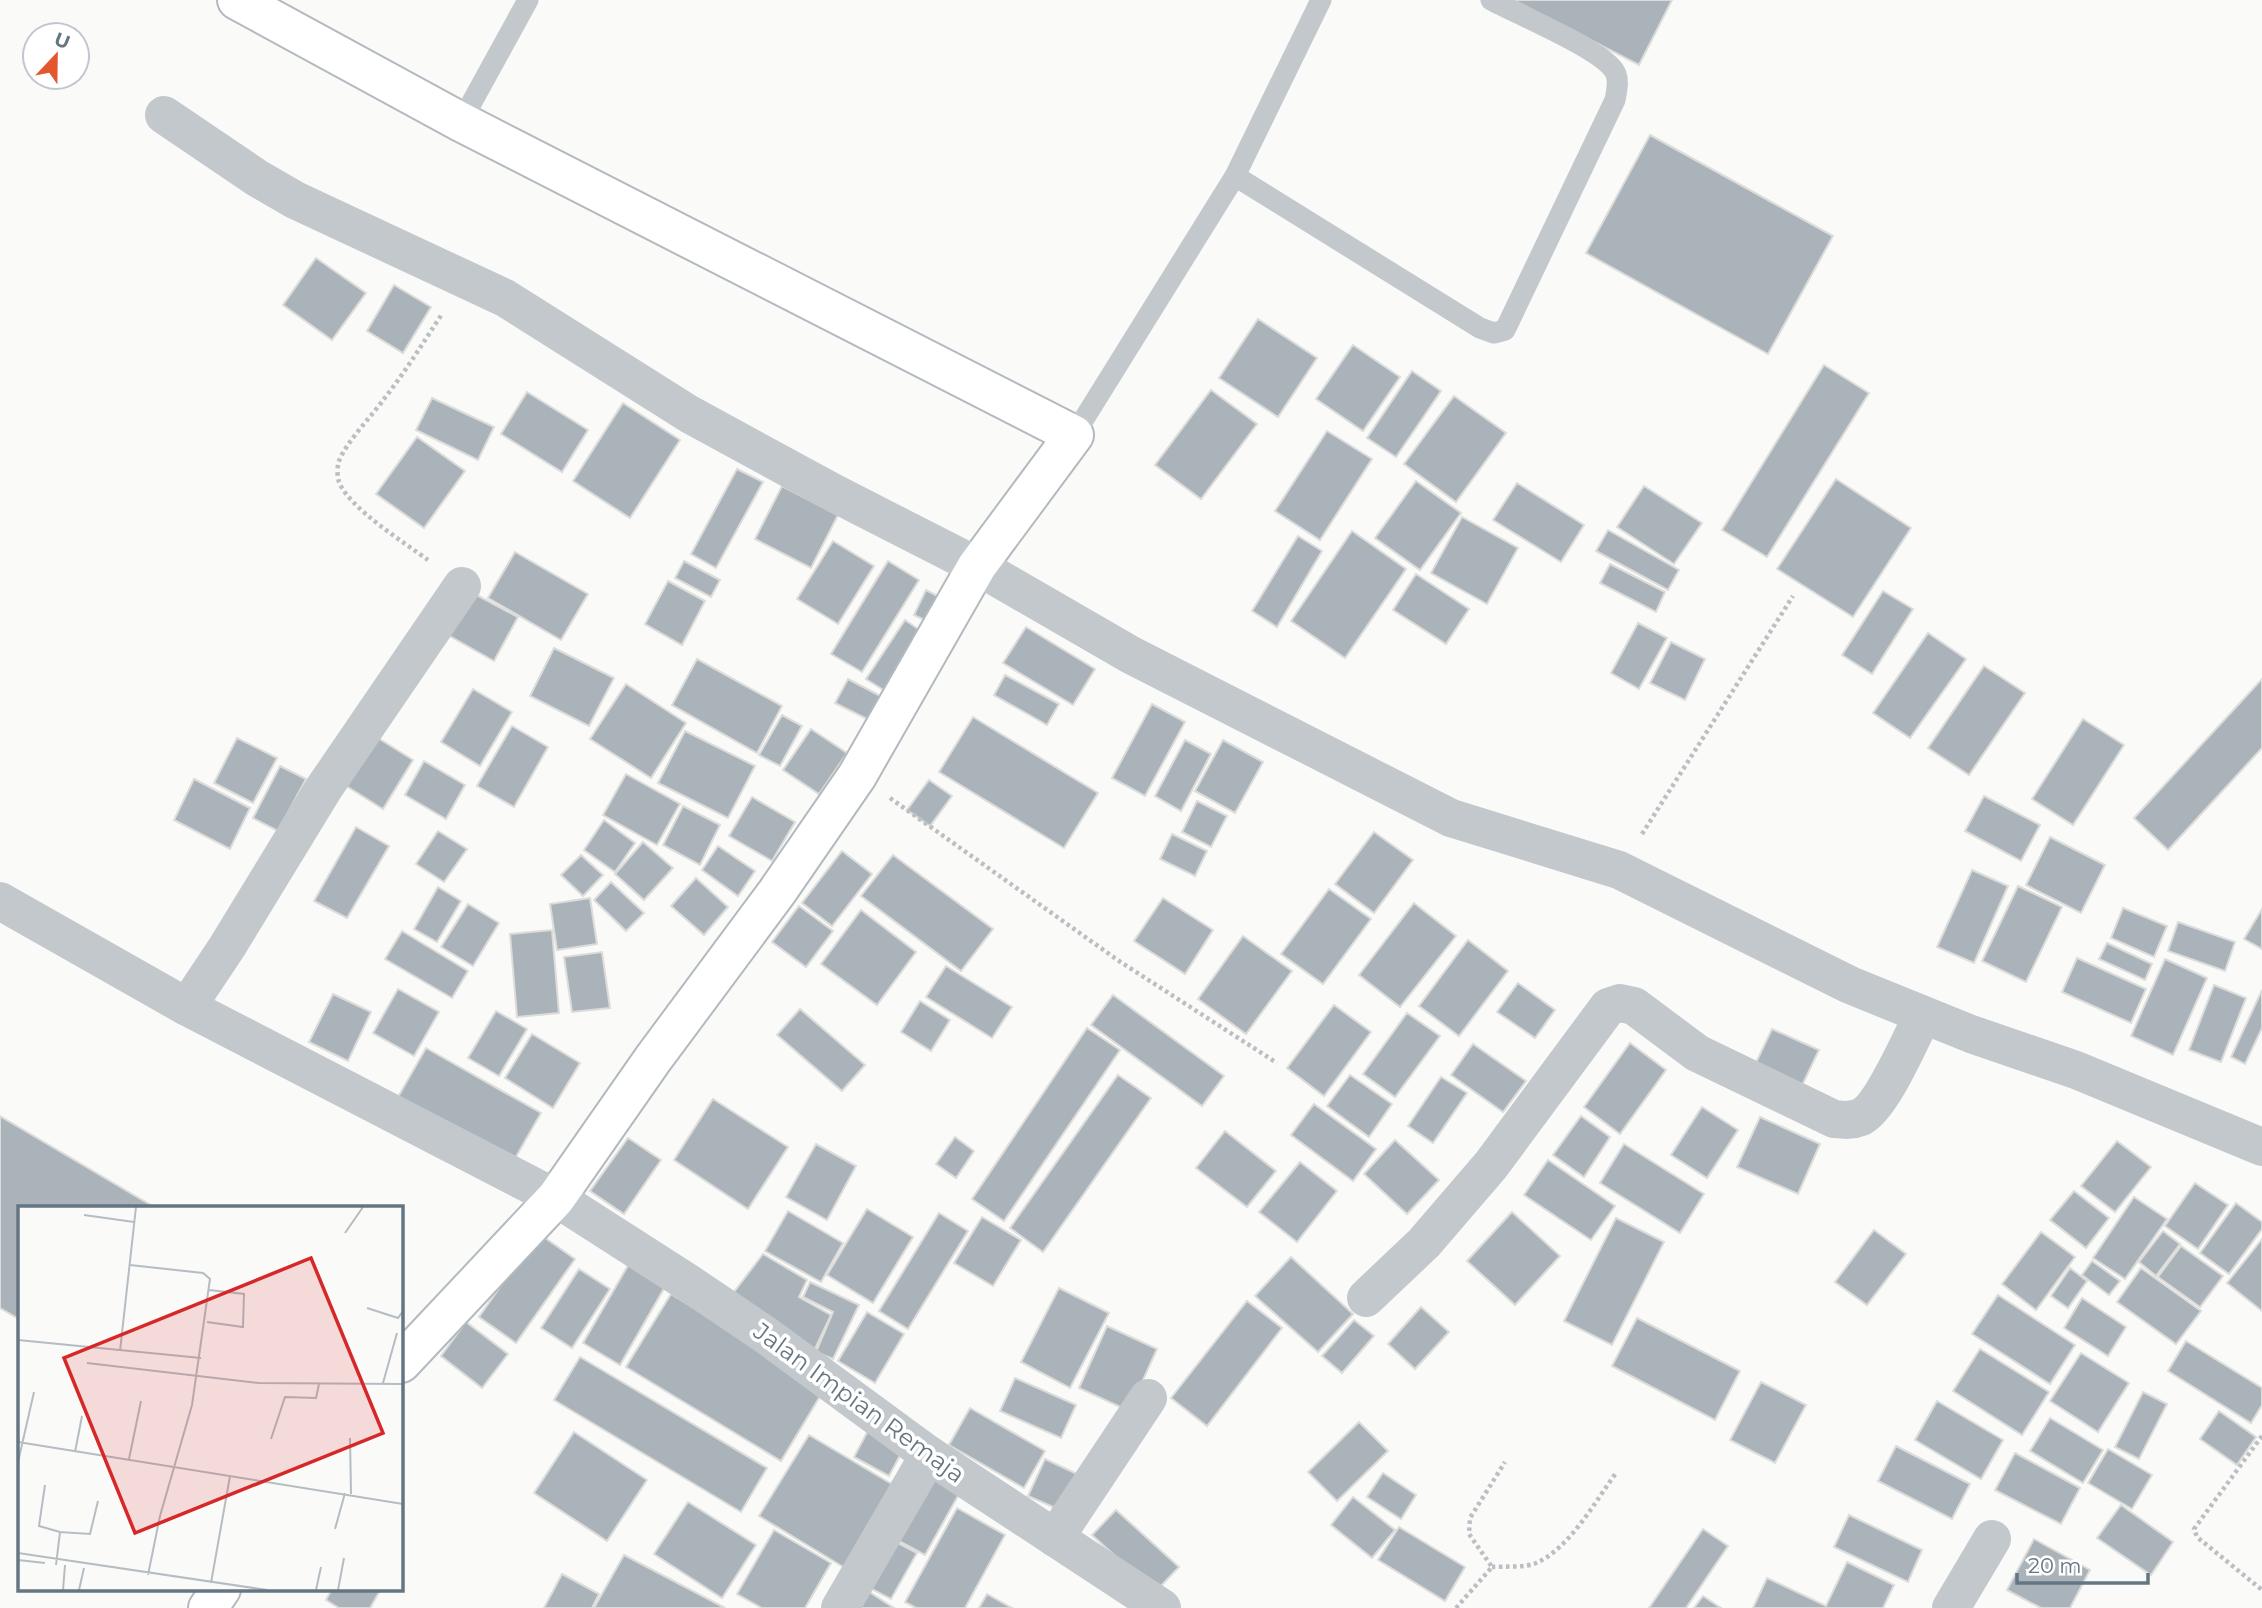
<svg xmlns="http://www.w3.org/2000/svg" width="2262" height="1608" font-family="Montserrat,sans-serif">
<rect width="100%" height="100%" fill="#fafaf8"/>
<g fill="#aab3b9" stroke="#dcdcda" stroke-width="2">
<polygon points="1513,0 1672,0 1639,65"/>
<polygon points="1650,135 1833,236 1768,354 1586,253"/>
<polygon points="316,258 366,293 332,340 283,305"/>
<polygon points="394,285 431,307 403,353 367,331"/>
<polygon points="1258,319 1317,358 1278,417 1219,378"/>
<polygon points="1353,345 1400,377 1363,431 1316,399"/>
<polygon points="1824,365 1869,393 1767,557 1722,530"/>
<polygon points="1412,371 1441,391 1396,457 1367,438"/>
<polygon points="1211,390 1257,424 1201,499 1155,465"/>
<polygon points="527,392 588,430 562,472 501,434"/>
<polygon points="1454,396 1506,433 1456,502 1404,464"/>
<polygon points="432,398 494,427 478,460 416,430"/>
<polygon points="623,403 680,440 630,518 573,481"/>
<polygon points="1327,431 1372,459 1320,540 1275,511"/>
<polygon points="417,437 465,471 424,528 376,494"/>
<polygon points="737,469 763,482 716,568 691,554"/>
<polygon points="1836,479 1911,528 1853,617 1777,569"/>
<polygon points="1416,481 1461,513 1420,570 1375,538"/>
<polygon points="1517,483 1584,525 1561,562 1493,520"/>
<polygon points="782,486 838,515 811,568 755,539"/>
<polygon points="1644,486 1702,523 1674,564 1617,527"/>
<polygon points="1462,517 1518,548 1487,604 1431,573"/>
<polygon points="1608,530 1679,570 1668,590 1596,551"/>
<polygon points="1352,531 1406,569 1345,658 1291,621"/>
<polygon points="1298,536 1322,551 1277,627 1252,611"/>
<polygon points="833,541 874,566 838,624 797,599"/>
<polygon points="515,552 588,594 561,640 488,598"/>
<polygon points="684,561 720,580 711,597 675,578"/>
<polygon points="888,561 919,580 862,672 831,654"/>
<polygon points="1610,564 1665,592 1656,612 1600,583"/>
<polygon points="1416,574 1469,609 1446,644 1393,610"/>
<polygon points="668,581 705,601 682,645 645,624"/>
<polygon points="926,590 949,602 937,626 914,615"/>
<polygon points="1883,591 1913,609 1872,674 1842,655"/>
<polygon points="471,592 518,617 494,661 448,635"/>
<polygon points="905,620 931,638 893,696 866,679"/>
<polygon points="1638,623 1667,638 1639,689 1611,673"/>
<polygon points="1026,627 1095,669 1073,705 1003,663"/>
<polygon points="1928,633 1966,659 1910,738 1873,713"/>
<polygon points="1671,642 1705,659 1685,700 1650,683"/>
<polygon points="554,648 614,678 589,726 530,696"/>
<polygon points="697,659 782,706 757,753 672,705"/>
<polygon points="1984,666 2025,693 1969,775 1928,748"/>
<polygon points="1005,675 1059,704 1047,725 994,695"/>
<polygon points="848,679 890,701 877,724 835,703"/>
<polygon points="2262,679 2262,748 2168,850 2134,818"/>
<polygon points="626,684 686,723 651,778 590,739"/>
<polygon points="473,689 512,712 480,766 441,742"/>
<polygon points="1152,704 1185,722 1145,796 1112,778"/>
<polygon points="782,715 802,726 780,766 759,755"/>
<polygon points="973,717 1098,793 1064,848 939,772"/>
<polygon points="2083,719 2124,745 2073,825 2032,799"/>
<polygon points="512,726 548,747 514,807 477,786"/>
<polygon points="811,729 847,753 819,794 783,770"/>
<polygon points="685,731 755,766 728,818 658,783"/>
<polygon points="370,733 413,760 383,809 340,782"/>
<polygon points="237,738 277,758 253,803 214,783"/>
<polygon points="1185,740 1211,754 1181,811 1155,796"/>
<polygon points="1223,740 1263,762 1235,813 1195,791"/>
<polygon points="424,761 465,785 446,819 405,795"/>
<polygon points="280,766 306,779 278,831 253,818"/>
<polygon points="626,774 680,804 657,845 603,815"/>
<polygon points="194,779 250,808 230,849 174,820"/>
<polygon points="929,780 952,796 930,826 907,810"/>
<polygon points="1984,796 2040,825 2021,861 1965,831"/>
<polygon points="752,797 795,822 772,861 729,836"/>
<polygon points="1197,801 1227,816 1211,847 1182,832"/>
<polygon points="683,806 720,825 700,865 663,845"/>
<polygon points="604,820 635,843 615,872 584,850"/>
<polygon points="356,827 389,846 347,918 314,901"/>
<polygon points="438,831 467,849 444,882 416,864"/>
<polygon points="1374,832 1413,860 1374,913 1335,884"/>
<polygon points="1172,834 1207,851 1195,876 1160,859"/>
<polygon points="2050,837 2105,865 2081,913 2026,885"/>
<polygon points="643,842 673,868 644,900 615,874"/>
<polygon points="718,846 755,871 738,896 702,870"/>
<polygon points="842,851 872,874 832,926 802,903"/>
<polygon points="581,855 603,875 583,896 561,875"/>
<polygon points="893,855 993,929 961,971 861,896"/>
<polygon points="1972,870 2008,886 1974,963 1937,947"/>
<polygon points="696,878 728,907 704,935 671,906"/>
<polygon points="611,882 644,913 626,931 594,900"/>
<polygon points="2018,886 2062,907 2026,982 1982,961"/>
<polygon points="438,887 461,901 437,942 414,929"/>
<polygon points="1329,889 1371,919 1323,984 1281,954"/>
<polygon points="590,898 597,944 557,950 550,904"/>
<polygon points="1163,898 1213,930 1185,974 1134,941"/>
<polygon points="1414,903 1456,936 1400,1007 1359,975"/>
<polygon points="468,904 499,923 473,966 441,947"/>
<polygon points="799,906 833,931 806,967 772,942"/>
<polygon points="2123,908 2167,926 2154,957 2111,938"/>
<polygon points="2262,909 2262,949 2244,939"/>
<polygon points="861,910 916,952 877,1005 821,964"/>
<polygon points="2178,922 2235,942 2225,971 2168,951"/>
<polygon points="552,930 559,1013 517,1017 510,934"/>
<polygon points="402,931 468,971 452,998 385,959"/>
<polygon points="1243,936 1292,971 1246,1034 1198,999"/>
<polygon points="1468,940 1508,971 1459,1036 1419,1006"/>
<polygon points="2107,943 2152,964 2145,980 2099,959"/>
<polygon points="602,952 610,1008 572,1012 564,957"/>
<polygon points="2077,958 2146,989 2131,1023 2062,992"/>
<polygon points="2165,959 2207,978 2173,1055 2131,1036"/>
<polygon points="946,966 1012,1007 992,1038 926,997"/>
<polygon points="1518,983 1555,1010 1535,1038 1497,1012"/>
<polygon points="2214,985 2246,998 2221,1062 2189,1050"/>
<polygon points="398,989 439,1012 414,1056 373,1033"/>
<polygon points="2262,990 2262,1028 2245,1064 2231,1057"/>
<polygon points="333,994 371,1012 348,1061 309,1042"/>
<polygon points="1113,995 1224,1076 1202,1106 1091,1025"/>
<polygon points="920,1001 950,1020 931,1051 901,1032"/>
<polygon points="1334,1005 1371,1032 1324,1096 1287,1068"/>
<polygon points="800,1009 865,1065 842,1091 777,1035"/>
<polygon points="496,1011 527,1029 499,1076 468,1058"/>
<polygon points="1407,1013 1440,1036 1395,1097 1363,1074"/>
<polygon points="1087,1028 1120,1050 1004,1221 972,1199"/>
<polygon points="1772,1029 1819,1050 1799,1092 1752,1071"/>
<polygon points="532,1034 580,1063 553,1108 505,1078"/>
<polygon points="1630,1043 1666,1070 1620,1134 1584,1107"/>
<polygon points="1473,1044 1526,1081 1503,1112 1451,1075"/>
<polygon points="426,1048 541,1113 513,1162 398,1097"/>
<polygon points="1118,1075 1151,1098 1043,1252 1010,1228"/>
<polygon points="1350,1075 1392,1104 1369,1137 1327,1106"/>
<polygon points="1441,1077 1467,1093 1433,1143 1408,1126"/>
<polygon points="713,1099 788,1147 748,1209 674,1160"/>
<polygon points="1314,1104 1376,1149 1353,1181 1291,1135"/>
<polygon points="1702,1107 1738,1130 1707,1178 1671,1155"/>
<polygon points="0,1116 154,1207 19,1207 19,1319 0,1308"/>
<polygon points="1581,1116 1610,1137 1584,1177 1553,1155"/>
<polygon points="1760,1117 1820,1144 1798,1194 1737,1167"/>
<polygon points="1225,1131 1276,1171 1247,1207 1196,1168"/>
<polygon points="955,1137 974,1151 956,1178 936,1164"/>
<polygon points="628,1138 661,1160 624,1214 590,1191"/>
<polygon points="1395,1140 1439,1180 1407,1214 1364,1174"/>
<polygon points="2117,1141 2151,1167 2115,1212 2081,1186"/>
<polygon points="816,1144 856,1166 827,1220 786,1197"/>
<polygon points="1624,1144 1704,1194 1680,1233 1600,1183"/>
<polygon points="1548,1160 1615,1206 1591,1240 1524,1195"/>
<polygon points="1300,1162 1337,1191 1297,1242 1259,1212"/>
<polygon points="2195,1183 2228,1205 2198,1249 2165,1226"/>
<polygon points="2074,1191 2109,1218 2086,1248 2050,1220"/>
<polygon points="2134,1197 2167,1219 2125,1279 2093,1258"/>
<polygon points="2236,1203 2262,1222 2262,1229 2229,1274 2200,1253"/>
<polygon points="867,1209 913,1237 873,1303 827,1275"/>
<polygon points="788,1211 843,1243 821,1282 765,1251"/>
<polygon points="1512,1212 1560,1256 1515,1305 1467,1261"/>
<polygon points="939,1213 968,1231 908,1329 879,1311"/>
<polygon points="982,1217 1021,1240 993,1286 954,1263"/>
<polygon points="1616,1218 1664,1242 1612,1345 1564,1321"/>
<polygon points="1874,1230 1906,1254 1867,1305 1835,1282"/>
<polygon points="2163,1231 2180,1244 2156,1276 2139,1262"/>
<polygon points="2041,1232 2075,1257 2036,1310 2002,1284"/>
<polygon points="538,1233 575,1259 516,1343 479,1317"/>
<polygon points="2262,1239 2262,1311 2227,1283"/>
<polygon points="2181,1246 2223,1276 2200,1307 2158,1277"/>
<polygon points="763,1254 807,1280 799,1297 831,1315 814,1351 734,1292"/>
<polygon points="633,1257 670,1278 620,1365 583,1343"/>
<polygon points="1291,1257 1353,1314 1318,1352 1255,1296"/>
<polygon points="2092,1261 2120,1281 2109,1295 2082,1275"/>
<polygon points="2070,1268 2087,1281 2068,1308 2051,1296"/>
<polygon points="2141,1268 2201,1311 2176,1344 2117,1302"/>
<polygon points="579,1269 610,1289 572,1348 541,1328"/>
<polygon points="810,1282 859,1305 833,1359 816,1352 833,1312 803,1297"/>
<polygon points="1059,1288 1109,1313 1070,1388 1021,1362"/>
<polygon points="671,1294 825,1388 781,1461 626,1367"/>
<polygon points="1998,1295 2075,1345 2050,1384 1972,1334"/>
<polygon points="2082,1298 2126,1327 2108,1356 2064,1328"/>
<polygon points="1247,1301 1282,1328 1207,1426 1171,1398"/>
<polygon points="1421,1307 1449,1332 1415,1369 1388,1344"/>
<polygon points="867,1312 904,1334 875,1383 838,1361"/>
<polygon points="1637,1318 1740,1371 1715,1420 1612,1366"/>
<polygon points="1354,1320 1374,1336 1342,1373 1322,1356"/>
<polygon points="466,1322 508,1354 482,1388 441,1356"/>
<polygon points="1107,1326 1157,1349 1129,1411 1079,1388"/>
<polygon points="2186,1341 2262,1388 2262,1405 2251,1423 2168,1371"/>
<polygon points="1980,1349 2049,1392 2022,1435 1953,1391"/>
<polygon points="2081,1353 2129,1383 2098,1432 2050,1401"/>
<polygon points="580,1357 767,1468 741,1512 554,1400"/>
<polygon points="1015,1378 1076,1405 1061,1438 1000,1411"/>
<polygon points="1761,1382 1806,1405 1775,1463 1730,1440"/>
<polygon points="2143,1392 2167,1404 2139,1459 2115,1447"/>
<polygon points="1937,1401 2003,1440 1981,1479 1915,1440"/>
<polygon points="970,1408 1045,1451 1024,1488 949,1445"/>
<polygon points="2219,1411 2256,1437 2237,1465 2200,1439"/>
<polygon points="2050,1418 2103,1450 2083,1483 2030,1451"/>
<polygon points="1359,1422 1388,1451 1337,1501 1308,1472"/>
<polygon points="871,1425 906,1444 889,1476 854,1457"/>
<polygon points="574,1432 647,1480 607,1541 534,1493"/>
<polygon points="809,1435 895,1486 845,1568 759,1516"/>
<polygon points="1896,1446 1970,1484 1952,1519 1878,1481"/>
<polygon points="2108,1449 2152,1475 2132,1509 2088,1483"/>
<polygon points="2015,1453 2080,1488 2061,1524 1995,1490"/>
<polygon points="1045,1459 1077,1474 1060,1510 1028,1496"/>
<polygon points="933,1471 963,1487 925,1555 895,1539"/>
<polygon points="1383,1473 1416,1495 1401,1519 1367,1497"/>
<polygon points="1353,1497 1395,1530 1372,1558 1331,1525"/>
<polygon points="688,1502 756,1545 722,1598 654,1554"/>
<polygon points="2121,1505 2173,1542 2151,1575 2097,1538"/>
<polygon points="957,1508 1005,1535 965,1608 916,1608 905,1602"/>
<polygon points="1116,1510 1179,1567 1155,1592 1092,1535"/>
<polygon points="1849,1515 1922,1550 1908,1582 1834,1547"/>
<polygon points="1399,1527 1465,1567 1445,1601 1378,1560"/>
<polygon points="1703,1529 1728,1546 1686,1608 1649,1608"/>
<polygon points="774,1530 831,1563 805,1608 762,1608 737,1594"/>
<polygon points="887,1537 917,1553 891,1599 862,1584"/>
<polygon points="2034,1539 2090,1570 2070,1608 2041,1608 2007,1590"/>
<polygon points="624,1555 725,1608 594,1608"/>
<polygon points="1847,1562 1894,1585 1883,1608 1753,1608 1767,1578 1826,1606"/>
<polygon points="562,1574 599,1594 592,1608 544,1608"/>
<polygon points="860,1586 894,1608 852,1608"/>
<polygon points="332,1589 381,1589 370,1608 339,1608 326,1600"/>
<polygon points="987,1594 1012,1608 979,1608"/>
<polygon points="1703,1596 1721,1608 1694,1608"/>
</g>
<g fill="none" stroke-linecap="round" stroke-linejoin="round">
<g stroke="#b3babf" stroke-width="42">
<g id="secondary">
<polyline points="237,0 461,122 1074,435 977,566 857,776 777,892 653,1059 556,1198 401,1363"/>
<polyline points="208,1608 221,1589"/>
</g>
</g>
<g stroke="#bbbfc2" stroke-width="4.5" stroke-dasharray="3.5 3.5" stroke-linecap="butt">
<path d="M 428,560 C 405,543 349,508 339,482 C 337,476 337,467 339,461 C 347,441 371,417 384,399 C 405,372 423,343 442,314"/>
<polyline points="890,798 1119,961 1277,1063"/>
<polyline points="1642,834 1793,596"/>
<polyline points="2262,1436 2194,1529 2197,1537 2262,1590"/>
<path d="M 1492,1567 C 1505,1566 1524,1568 1536,1563 C 1569,1549 1595,1502 1616,1473"/>
<polyline points="1456,1608 1492,1567 1469,1534 1470,1518 1505,1462"/>
</g>
<g stroke="#c3c8cc" stroke-width="21">
<polyline points="461,122 528,0"/>
<path d="M 1235,176 L 1480,328 L 1494,333 L 1505,330 L 1615,100 C 1617,90 1620,77 1613,69 C 1596,47 1519,15 1491,0"/>
<polyline points="1074,435 1235,176 1321,0"/>
</g>
<g stroke="#c3c8cc" stroke-width="38">
<polyline points="164,115 257,178 295,200 505,298 689,414 834,493 977,566 1131,655 1451,818 1619,870 1850,985 1971,1034 2076,1070 2262,1147"/>
<polyline points="0,901 187,1007 556,1198 687,1282 767,1336 929,1455 1162,1608"/>
<polyline points="187,1007 227,947 324,788 462,586"/>
<path d="M 1366,1298 L 1424,1243 L 1491,1165 L 1608,1007 L 1620,1003 L 1634,1006 L 1697,1053 L 1834,1119 C 1844,1120 1851,1121 1861,1117 C 1882,1107 1911,1038 1923,1015"/>
<polyline points="1055,1538 1148,1398"/>
<polyline points="840,1608 929,1455"/>
<polyline points="1951,1608 1992,1539"/>
</g>
<use href="#secondary" stroke="#fff" stroke-width="38"/>
</g>
<g text-anchor="middle" stroke-width="7" stroke-linejoin="round" paint-order="stroke">
<g font-size="24" fill="#657683" stroke="#fff">
<text transform="translate(859 1403) rotate(36)" y="8">Jalan Impian Remaja</text>
</g>
</g>
<g transform="translate(18 1206)">
<rect width="385" height="385" fill="#fafaf8"/>
<path fill="none" stroke="#b5bdc2" stroke-width="2" d="M 66,9 L 116,16M 327,27 L 345,1M 112,59 L 185,67 L 192,73 L 174,199 L 142,310 L 130,369M 349,102 L 380,112 L 385,105M 189,116 L 225,121 L 226,88 L 191,84M 0,134 L 183,152M 102,145 L 118,1M 69,157 L 241,177 L 385,178M 365,177 L 379,127M 332,232 L 333,288M 253,233 L 267,191 L 298,192 L 301,178M 0,236 L 385,298M 57,246 L 64,210M 111,253 L 123,195M 0,256 L 16,186M 27,279 L 21,320 L 42,326M 317,323 L 327,287M 0,347 L 249,384M 0,354 L 27,357M 38,359 L 42,326 L 72,328 L 80,295M 193,377 L 212,270M 45,384 L 47,359M 61,384 L 66,362M 298,384 L 303,361M 320,384 L 326,352"/>
<path fill="#d62828" fill-opacity="0.15" stroke="#d62828" stroke-width="3.5" d="M 293,52 L 365,227 L 117,327 L 46,152 Z"/>
<rect width="385" height="385" fill="none" stroke="#657683" stroke-width="3.5"/>
</g>
<g transform="translate(56 56) rotate(22)"><circle r="33" fill="#ffffff" stroke="#c1c8cd" stroke-width="2"/>
<path d="M0-5L12 26L0 18L-12 26Z" fill="#e4572e"/>
<text y="-10" font-size="19" font-weight="bold" text-anchor="middle" fill="#657683">U</text>
</g>
<path d="M2017 1573v10h131v-10" fill="none" stroke="#657683" stroke-width="3.5"/>
<text x="2028" y="1573" font-size="21" fill="#657683" stroke="#ffffff" stroke-width="5" paint-order="stroke">20 m</text>
</svg>
